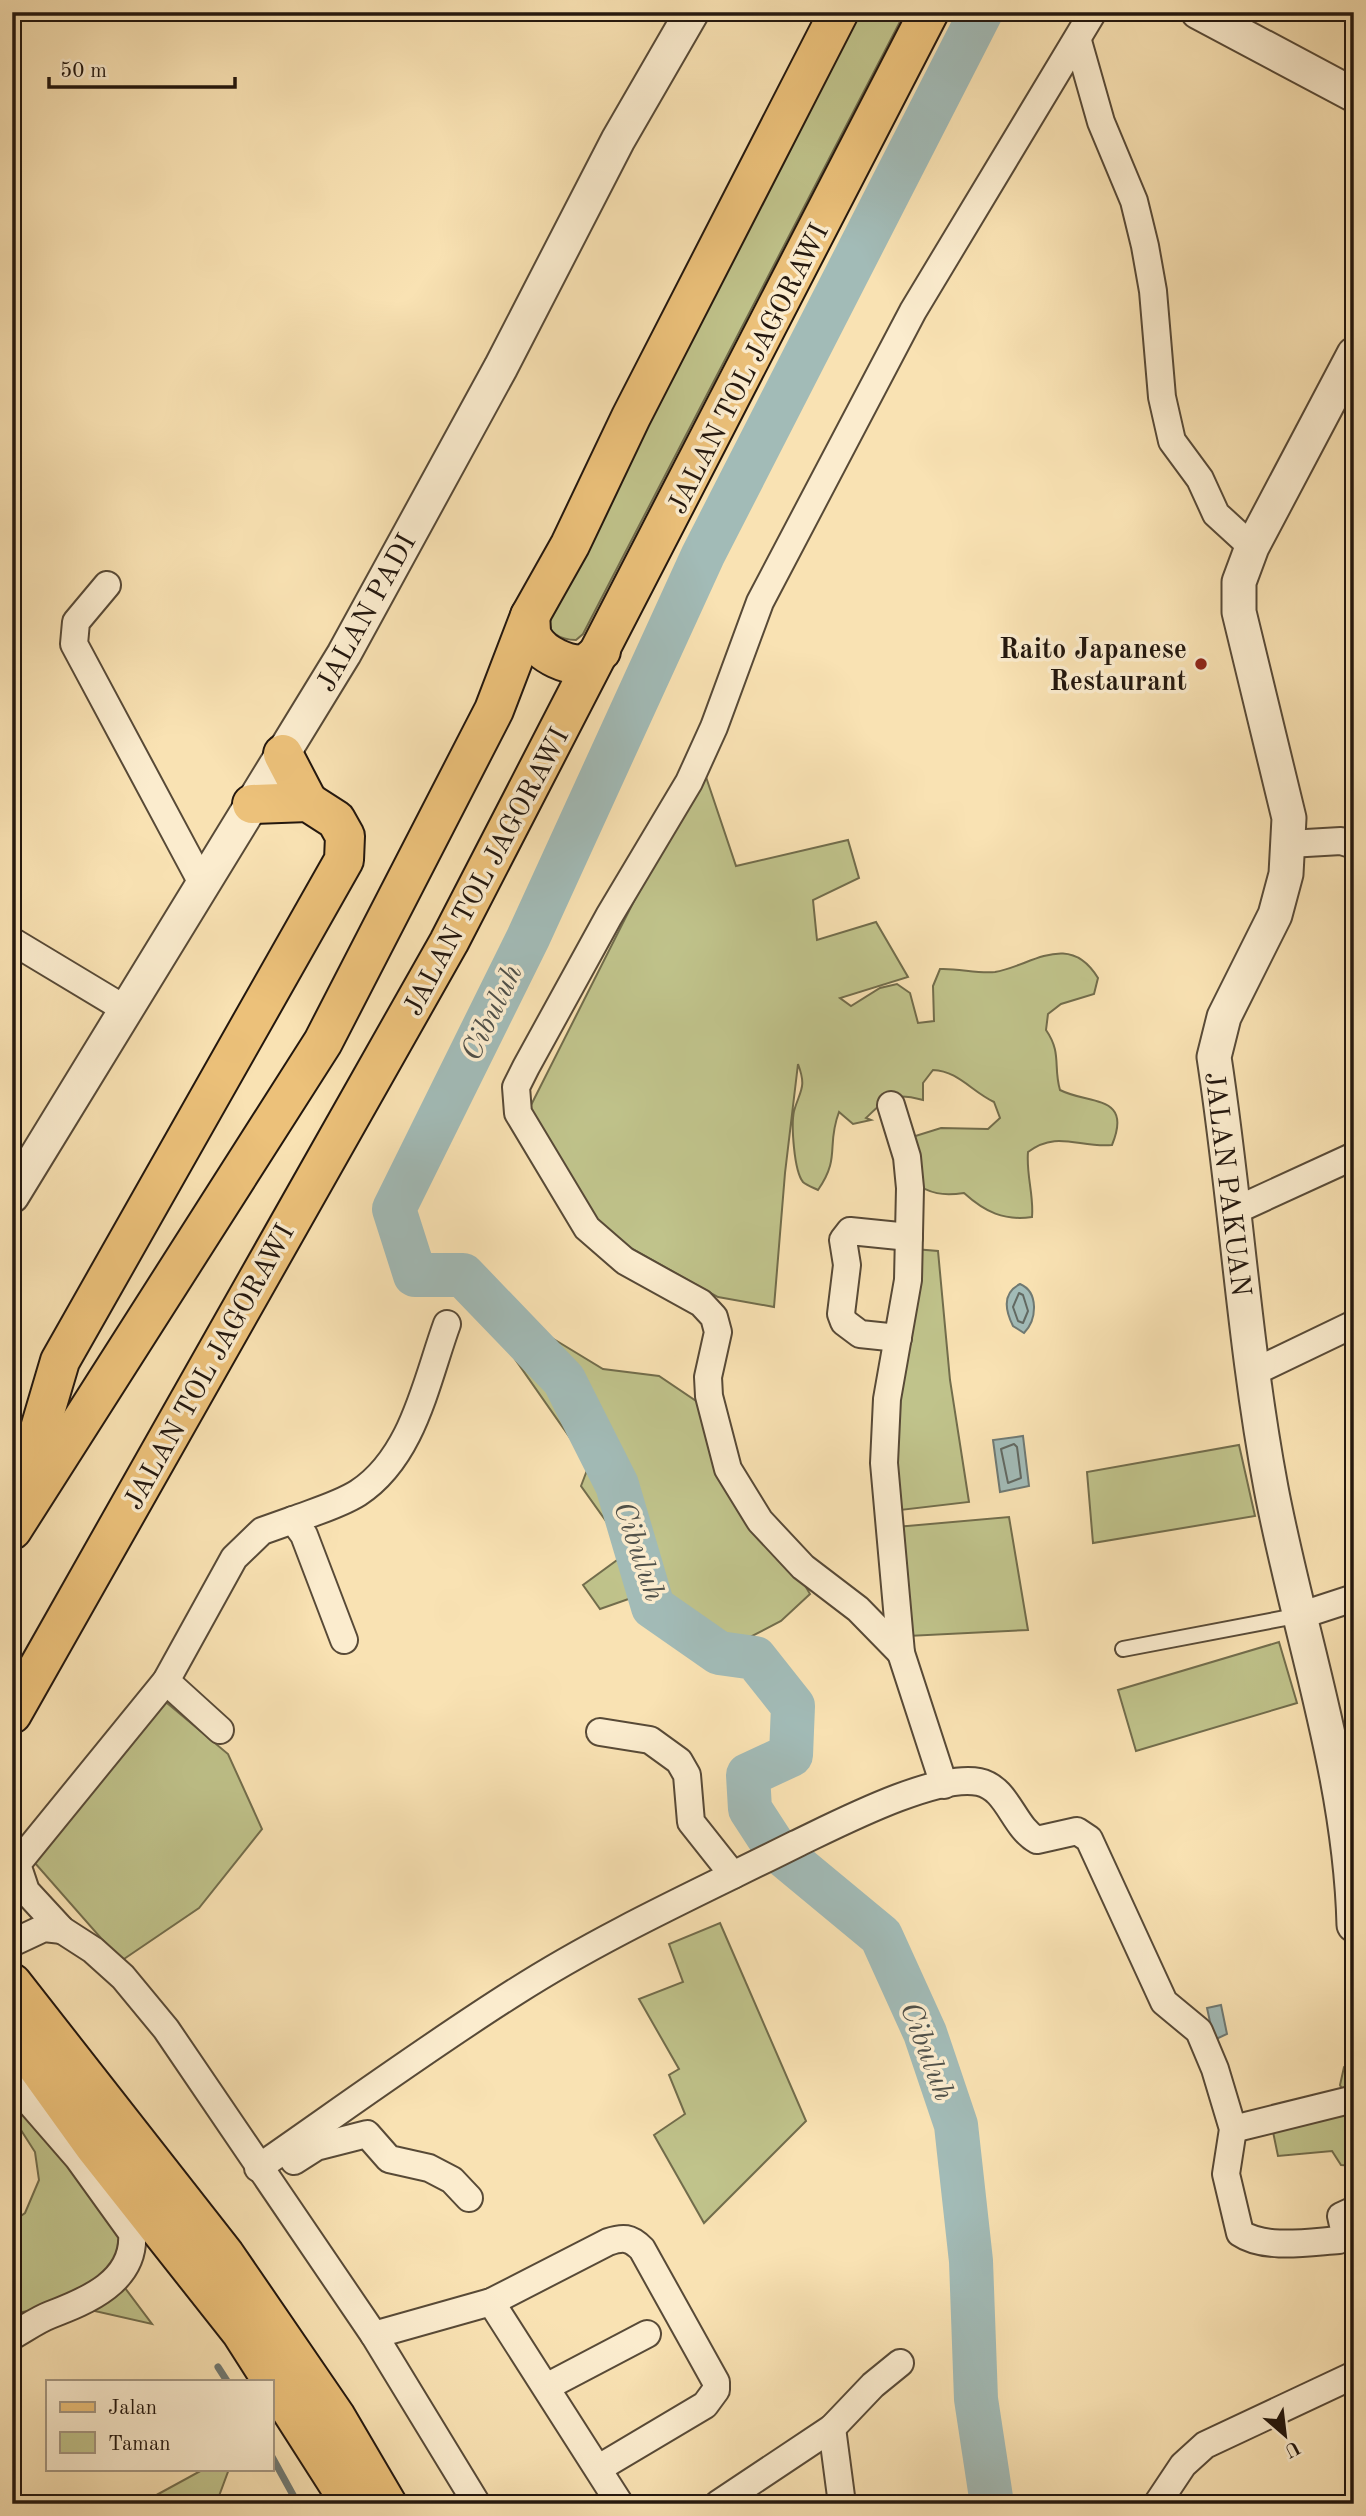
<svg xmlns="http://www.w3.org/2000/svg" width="1366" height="2516" font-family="'Old Standard TT',serif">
<rect width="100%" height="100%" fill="#f9e2b3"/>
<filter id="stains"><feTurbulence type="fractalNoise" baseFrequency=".00286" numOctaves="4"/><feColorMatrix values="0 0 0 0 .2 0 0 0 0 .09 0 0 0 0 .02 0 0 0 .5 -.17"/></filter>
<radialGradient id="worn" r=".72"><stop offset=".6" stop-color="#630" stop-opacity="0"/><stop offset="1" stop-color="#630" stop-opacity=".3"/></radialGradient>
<g fill="#c0c38b" stroke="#726d4c" stroke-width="2">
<path d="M 859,12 L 905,12 L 583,634 L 576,640 C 560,640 547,632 544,616 Z"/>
<path d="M 705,774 L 736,866 L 848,840 L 859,878 L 813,900 L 817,940 L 876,922 L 908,977 L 840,998 L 851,1006 L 880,988 L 897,984 L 910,993 L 918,1023 L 934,1021 L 933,986 L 940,969 C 958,968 978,974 995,972 C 1031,966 1069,930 1098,978 L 1094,994 L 1061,1004 L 1048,1014 L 1046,1030 C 1062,1053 1053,1066 1060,1090 C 1089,1105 1133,1094 1112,1145 C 1079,1148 1057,1130 1028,1152 C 1026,1175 1034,1195 1032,1217 C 1004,1221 985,1212 964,1193 C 943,1196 930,1194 913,1182 L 909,1138 L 941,1128 L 988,1129 L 1000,1118 L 994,1102 C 971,1091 958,1071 933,1070 L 923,1083 L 923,1100 C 892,1092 888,1097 866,1118 L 871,1120 L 853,1124 L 839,1112 C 826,1146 841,1157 818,1190 C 814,1188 806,1185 803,1182 C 794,1171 791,1125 794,1111 C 800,1090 807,1088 798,1064 L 785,1173 L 774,1307 L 718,1297 L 583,1221 L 522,1123 L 639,891 Z"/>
<polygon points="914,1249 938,1251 950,1380 969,1502 892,1511 891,1427"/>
<polygon points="542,1332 603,1369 659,1376 699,1403 810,1594 781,1621 719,1653 663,1637 637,1596 600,1609 583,1585 628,1552 581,1486 589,1465 515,1359"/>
<polygon points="1239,1445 1255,1516 1093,1543 1087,1472"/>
<polygon points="1009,1517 1028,1630 908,1636 896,1527"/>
<polygon points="1279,1642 1297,1703 1136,1751 1118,1690"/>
<polygon points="161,1698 228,1754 262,1829 199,1908 121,1961 27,1854"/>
<polygon points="720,1923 806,2121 704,2223 654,2135 685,2114 669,2075 679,2069 639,1999 683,1982 669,1944"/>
<polygon points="1354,2060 1354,2166 1341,2165 1332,2151 1278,2156 1272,2127 1343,2091 1340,2085 1344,2067"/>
<polygon points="12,2082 132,2233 116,2276 152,2324 64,2304 12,2314 12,2222 25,2213 39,2180 35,2152 12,2116"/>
<polygon points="204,2469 229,2469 216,2504 140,2504"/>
</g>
<g fill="#a2bbb7" stroke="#6f7973" stroke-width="2">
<path d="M 1020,1284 C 1039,1292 1037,1320 1024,1333 L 1013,1326 C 1005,1310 1002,1293 1020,1284 Z"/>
<polygon points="1023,1436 1029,1486 1000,1492 993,1440"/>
<polygon points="1221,2005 1227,2034 1214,2040 1207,2008"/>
</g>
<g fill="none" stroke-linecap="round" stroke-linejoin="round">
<g stroke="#626962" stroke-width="2">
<polygon points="1019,1293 1023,1295 1028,1311 1023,1323 1018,1321 1013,1307"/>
<polygon points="1014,1444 1017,1447 1021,1478 1008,1483 1001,1449"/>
</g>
<g stroke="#6f7973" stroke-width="7">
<polyline points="218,2367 227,2381"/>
<polyline points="271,2455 298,2504"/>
</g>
<polyline stroke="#a2bbb7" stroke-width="44" points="981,12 703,555 528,938 394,1209 415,1275 463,1275 564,1380 617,1485 653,1607 719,1653 755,1658 793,1706 791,1755 748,1775 750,1809 776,1849 881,1936 925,2033 956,2125 971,2261 976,2399 992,2504"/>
<g stroke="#584a37" stroke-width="18">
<polyline id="service" points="1123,1649 1301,1615"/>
</g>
<g stroke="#584a37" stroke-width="30">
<g id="minor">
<polyline points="1078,41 1101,122 1134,201 1145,246 1153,291 1162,397 1172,441 1200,479 1216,514 1252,547"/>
<polyline points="107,585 76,622 74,644 202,883"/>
<polyline points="1289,844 1341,841 1354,845"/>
<polyline points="12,941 125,1009"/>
<polyline points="891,1105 907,1157 910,1188 908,1280 887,1399 884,1463 901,1653 944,1785"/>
<polyline points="1232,1212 1354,1156"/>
<polyline points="898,1338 860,1334 844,1322 841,1314 847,1265 843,1240 850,1231 909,1237"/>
<polyline points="1254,1372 1354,1324"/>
<path d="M 293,1520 C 314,1512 339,1505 358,1493 C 413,1457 426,1382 447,1324"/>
<polyline points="1302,1615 1354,1598"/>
<polyline points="344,1640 304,1535 293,1520 262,1531 234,1558 166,1681 17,1864 26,1891 62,1930 93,1950 123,1977 166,2029 374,2335 477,2504"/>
<polyline points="901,1653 858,1609 803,1567 760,1521 728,1469 709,1396 708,1377 718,1332 714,1317 701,1303 625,1261 587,1228 518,1113 516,1087 526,1067 609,916 689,782 714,727 760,602 913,311 1093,12"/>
<polyline points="166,1681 220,1730"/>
<polyline points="600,1732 650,1740 679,1761 687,1775 691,1822 733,1875"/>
<polyline points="12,1943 44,1928 62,1930"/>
<path d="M 12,2082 L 78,2158 L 132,2233 C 136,2281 87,2301 50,2315 C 37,2320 25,2329 12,2336"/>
<polyline points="1233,2129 1354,2099"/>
<polyline points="294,2161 316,2147 367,2134 389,2159 429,2168 452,2180 469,2198"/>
<path d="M 258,2168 C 343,2109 428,2047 515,1992 C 604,1935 702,1891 796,1844 C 836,1825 935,1773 979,1782 C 1008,1788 1013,1827 1037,1840 L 1077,1831 L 1089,1839 L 1164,2002 L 1199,2031 L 1215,2069 L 1233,2129 L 1226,2174 L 1240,2233 C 1265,2250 1310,2242 1339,2240 L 1345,2234 L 1341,2216 L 1354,2210"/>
<polyline points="491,2302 620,2504"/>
<path d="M 374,2335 L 491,2302 L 608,2242 C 623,2237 630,2237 642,2249 L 716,2382 L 716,2390 L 705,2405 L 599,2468"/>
<polyline points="548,2386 647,2334"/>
<polyline points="832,2428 842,2504"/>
<polyline points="718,2504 832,2428 873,2385 900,2363"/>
<polyline points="1157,2504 1183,2465 1205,2445 1354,2375"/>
</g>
</g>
<g stroke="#584a37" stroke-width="37">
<g id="tertiary">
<polyline points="1198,12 1354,95"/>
<path d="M 1354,354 L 1252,547 L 1239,582 L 1239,612 L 1289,818 L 1286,874 L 1275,915 L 1224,1017 L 1214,1057 C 1236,1200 1244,1345 1271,1488 C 1299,1635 1350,1774 1354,1925"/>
<polyline points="12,1196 344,654 501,367 618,140 692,12"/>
</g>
</g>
<g stroke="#23170e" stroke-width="42">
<g id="primary">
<polyline points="12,1983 225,2255 336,2417 387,2504"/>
<polyline points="12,2032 94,2146 241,2332 351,2504"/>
</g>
</g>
<g stroke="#23170e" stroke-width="42">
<g id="motorway">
<path d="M 530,616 C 531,622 530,632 533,638 C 542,655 569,667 586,664 L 601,651"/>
<polyline points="283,754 308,802"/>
<polyline points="21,1493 60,1361 344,860 345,836 336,820 308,802 252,804"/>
<polyline points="12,1530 323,1042 494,710 530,616 570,545 631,417 839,12"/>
<polyline points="12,1714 449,942 929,12"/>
</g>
</g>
<use href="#service" stroke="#fbecce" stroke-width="14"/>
<use href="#minor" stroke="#fbecce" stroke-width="26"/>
<use href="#tertiary" stroke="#fbecce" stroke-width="33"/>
<use href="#primary" stroke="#ecc17a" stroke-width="38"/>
<use href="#motorway" stroke="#ecc17a" stroke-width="38"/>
</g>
<circle fill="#8f2418" stroke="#fbecce" stroke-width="2.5" cx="1201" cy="664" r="7"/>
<g text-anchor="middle" stroke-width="7" stroke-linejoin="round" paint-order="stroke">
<g font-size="28" fill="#23170e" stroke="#fbecce">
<text transform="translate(747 368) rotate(-63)" y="10">JALAN TOL JAGORAWI</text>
<text transform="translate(365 612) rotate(-61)" y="10">JALAN PADI</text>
<text transform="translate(485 871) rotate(-62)" y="10">JALAN TOL JAGORAWI</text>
<text transform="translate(1229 1184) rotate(83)" y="10">JALAN PAKUAN</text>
<text transform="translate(208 1366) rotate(-61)" y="10">JALAN TOL JAGORAWI</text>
</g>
<g font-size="28" font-weight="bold" fill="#23170e" stroke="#fbecce" text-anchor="end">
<text x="1187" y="658">Raito Japanese<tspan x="1187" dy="32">Restaurant</tspan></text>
</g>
<g font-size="30" font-style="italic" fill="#4f5049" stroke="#fbecce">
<text transform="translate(491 1012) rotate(-64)" y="10">Cibuluh</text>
<text transform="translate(640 1551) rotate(71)" y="10">Cibuluh</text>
<text transform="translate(928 2051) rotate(69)" y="10">Cibuluh</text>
</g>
</g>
<rect width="1366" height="2516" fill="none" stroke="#f9e2b3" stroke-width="42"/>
<rect x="14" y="14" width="1338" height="2488" fill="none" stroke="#23170e" stroke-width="3.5"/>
<rect x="21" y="21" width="1324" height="2474" fill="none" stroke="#23170e" stroke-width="2"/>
<rect x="46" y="2380" width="228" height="91" fill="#fbecce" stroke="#a59781" stroke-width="2"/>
<rect x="60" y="2402" width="35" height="10" fill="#ecc17a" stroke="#a59781" stroke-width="2"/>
<text x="108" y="2414" font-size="21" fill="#23170e">Jalan</text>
<rect x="60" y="2432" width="35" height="21" fill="#c0c38b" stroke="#a59781" stroke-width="2"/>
<text x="108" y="2450" font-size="21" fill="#23170e">Taman</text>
<g transform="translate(1285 2435) rotate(152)" stroke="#fbecce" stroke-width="5" paint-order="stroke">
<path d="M0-5L12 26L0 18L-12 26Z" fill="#23170e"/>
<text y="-10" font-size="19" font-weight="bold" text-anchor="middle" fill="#23170e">U</text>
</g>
<path d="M49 77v10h186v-10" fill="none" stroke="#23170e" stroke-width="3.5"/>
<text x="60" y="77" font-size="21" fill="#23170e" stroke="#fbecce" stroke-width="5" paint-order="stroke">50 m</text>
<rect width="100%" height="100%" filter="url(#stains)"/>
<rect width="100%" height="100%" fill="url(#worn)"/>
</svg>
